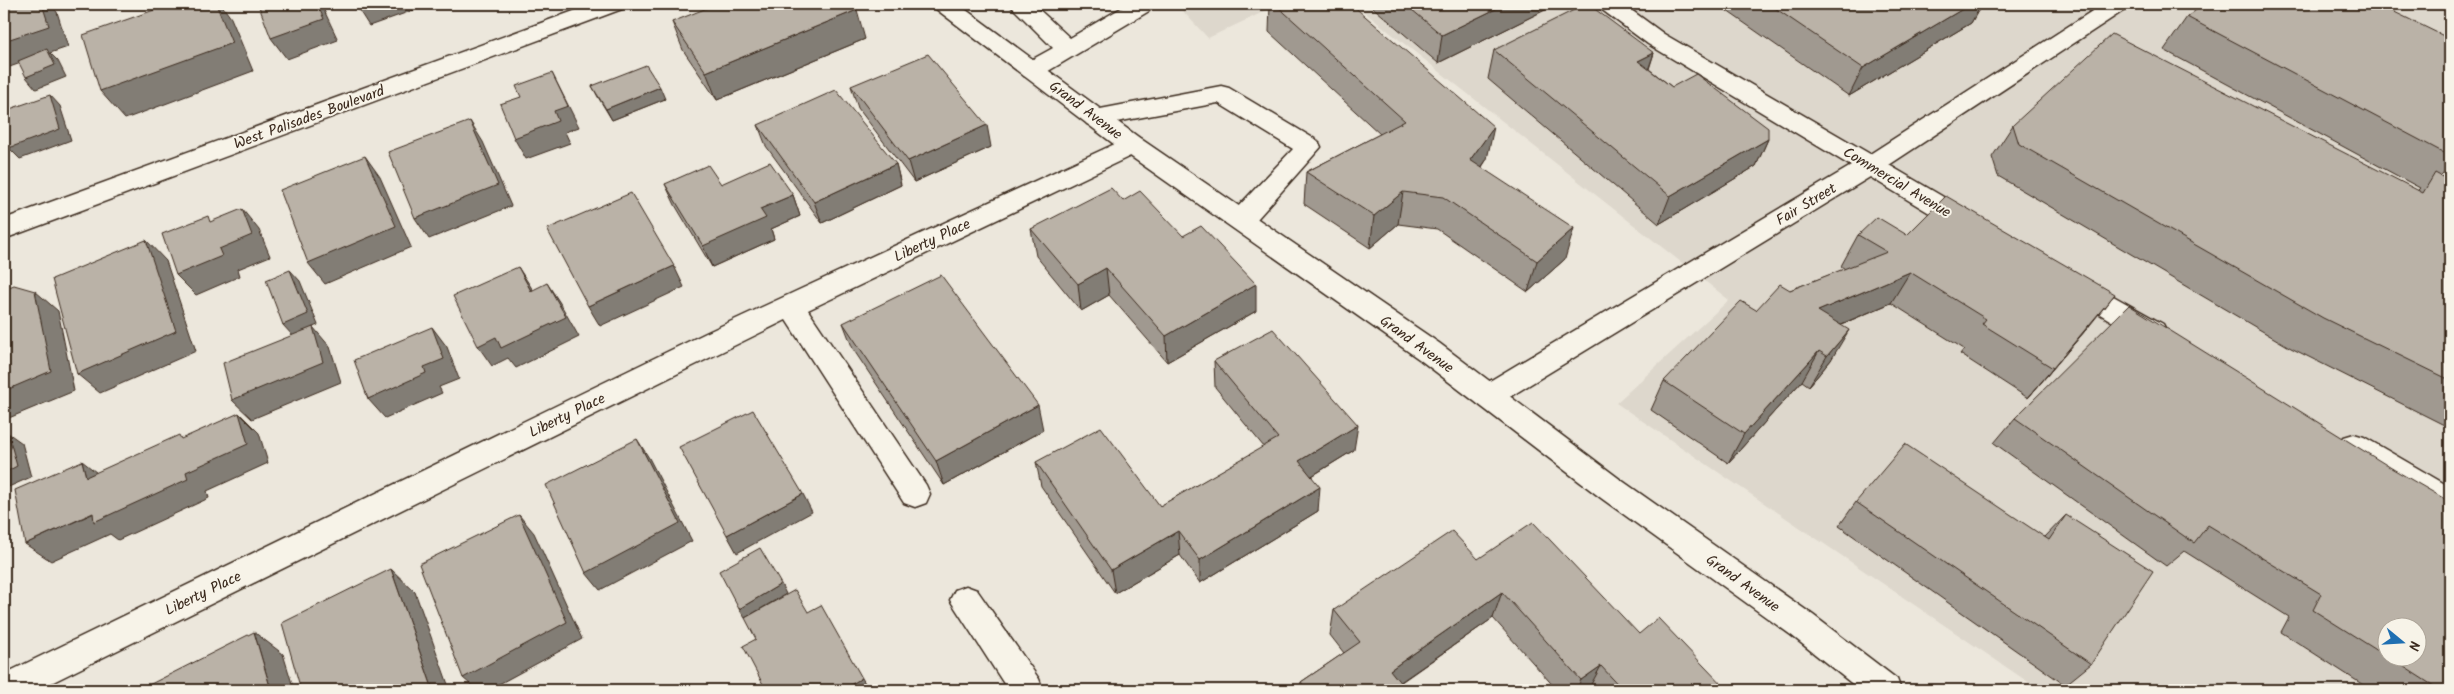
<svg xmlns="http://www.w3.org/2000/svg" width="2454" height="694" font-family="Kalam,sans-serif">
<rect width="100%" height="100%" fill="#ece7dc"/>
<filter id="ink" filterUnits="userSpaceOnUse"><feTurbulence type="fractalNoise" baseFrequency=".02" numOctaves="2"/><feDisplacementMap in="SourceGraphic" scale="10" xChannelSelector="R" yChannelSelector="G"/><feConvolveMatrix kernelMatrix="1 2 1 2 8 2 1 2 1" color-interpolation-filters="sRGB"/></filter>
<g filter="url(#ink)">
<g fill="#ddd7cc" fill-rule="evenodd">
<polygon points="1176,4 1280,4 1208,38"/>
<path d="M 1354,4 L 2450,4 L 2450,690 L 2040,690 L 1616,403 L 1729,300 ZM 2386,626 L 2416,626 L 2416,656 L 2386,656 Z"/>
</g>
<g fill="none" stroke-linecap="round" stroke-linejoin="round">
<g stroke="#3b2a1e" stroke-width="3">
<g id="minor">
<polygon points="593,4 625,4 622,9 4,239 4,219"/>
<polygon points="1009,4 1033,4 1070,38 1128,4 1151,4 1152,6 1149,11 1040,76 1032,78 1024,76 1020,70 1024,64 1053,48"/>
<polygon points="1598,4 1623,4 1664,34 1870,154 2103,4 2129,4 2126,9 1889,165 1979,218 1983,225 1979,232 1970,235 1961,232 1870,177 1498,404 1488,408 1478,404 1474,396 1478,388 1851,166 1648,44 1601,9"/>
<polygon points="1221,86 1229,88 1318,141 1321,147 1250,227 1241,229 1232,227 1228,220 1232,213 1293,149 1218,103 1095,126 1087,124 1083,118 1087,112 1095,110"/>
<polygon points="1132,136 1141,139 1144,145 1141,151 808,310 926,485 930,494 926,503 915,507 904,503 786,320 37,690 4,690 4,674 708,332"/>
<polygon points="2074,276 2083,279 2163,324 2167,332 2163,340 2153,343 2143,340 2065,293 2061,286 2065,279"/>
<polygon points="2354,434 2364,437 2450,487 2450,515 2439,511 2344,455 2339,446 2344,437"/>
<polygon points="966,586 977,590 1039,679 1043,690 1008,690 950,600 955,590"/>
</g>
</g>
<g stroke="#3b2a1e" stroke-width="3">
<polygon id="major" points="933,4 958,4 1141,139 1439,343 1621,480 1813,615 1897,679 1901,690 1860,690 1791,635 1601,498 1419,359 1123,151 936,9"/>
</g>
<use href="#minor" fill="#f7f3e8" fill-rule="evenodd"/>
<use href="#major" fill="#f7f3e8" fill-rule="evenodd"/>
</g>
<g fill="#a09990" stroke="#3b2a1e">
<polygon points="1270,4 1351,4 1487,159 1482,167 1565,259 1528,292 1437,229 1398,224 1370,248 1304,204 1306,172 1380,134 1269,32"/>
<polygon points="1369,4 1557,4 1438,63"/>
<polygon points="1717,4 1982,4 1971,23 1849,96"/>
<polygon points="2187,17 2450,39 2450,166 2440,176 2450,181 2450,428 2291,348 1998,176 1992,157 2013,125 2417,191 2420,188 2164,50"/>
<polygon points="672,22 865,39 717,100 683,50"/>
<polygon points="1494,50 1654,53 1649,69 1672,87 1768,139 1756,166 1659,224 1488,79"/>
<polygon points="592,86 665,99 612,120 598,97"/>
<polygon points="851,86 991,147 914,182 858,108"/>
<polygon points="758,125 896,164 901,185 822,223 766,146"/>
<polygon points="665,184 721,184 793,195 800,216 771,229 774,239 712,267 675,205"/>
<polygon points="1123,201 1183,236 1256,311 1167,362 1109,295 1081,311 1036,256 1031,229"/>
<polygon points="1858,235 1907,235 2090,325 2028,398 1960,354 1964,349 1891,303 1840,325 1831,360 1809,386 1802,381 1728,463 1651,410 1664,381 1756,310 1790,290 1845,269 1841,266"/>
<polygon points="843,323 1043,430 944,485 853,349"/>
<polygon points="1214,361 1354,450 1312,476 1318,511 1200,583 1180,555 1115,593 1041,486 1036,462 1160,506 1264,447 1215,387"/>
<polygon points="2015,418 2393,469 2450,690 2371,690 2281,632 2289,617 2184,551 2166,566 1994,443"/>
<polygon points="1856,502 2045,537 2066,515 2091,664 2065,685 1839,526"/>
<polygon points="1478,559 1639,634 1727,690 1557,690 1493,618 1400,683 1406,690 1300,690 1301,682 1344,653 1330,635 1334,610"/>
</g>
<g fill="#827d75" stroke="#3b2a1e">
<polygon points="42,4 50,4 57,12 68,47 50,53 58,61 66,77 36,89 26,77 49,53 4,69 4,41"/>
<polygon points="216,4 221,4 231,18 253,71 125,119 100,91"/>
<polygon points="317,4 321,4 338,40 287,59 271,38"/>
<polygon points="355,4 427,4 428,5 369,26"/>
<polygon points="1506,4 1557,4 1438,63 1442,35"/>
<polygon points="1971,4 1982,4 1971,23 1849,96 1863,68"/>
<polygon points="857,10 865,39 717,100 706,72"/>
<polygon points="1654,53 1644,82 1638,61"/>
<polygon points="552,73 579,127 565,132 570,143 526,159 514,138 554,111"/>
<polygon points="660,87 665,99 612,120 606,109"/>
<polygon points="50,95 60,106 71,140 20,159 9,148"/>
<polygon points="470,121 483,142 511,206 429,239 415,218"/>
<polygon points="987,125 991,147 914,182 908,161"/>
<polygon points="1494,127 1487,159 1464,192 1470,160"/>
<polygon points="1768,139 1756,166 1659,224 1670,196"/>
<polygon points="365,156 380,177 411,247 325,284 308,263"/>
<polygon points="896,164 901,185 822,223 814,202"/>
<polygon points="1403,192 1398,224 1370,248 1374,216"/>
<polygon points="793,195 800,216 771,229 774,239 712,267 703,246 760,209"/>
<polygon points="242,209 259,230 270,256 238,269 240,276 196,295 176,275 219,249"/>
<polygon points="1574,228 1565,259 1528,292 1537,261"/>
<polygon points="146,240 166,261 196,351 100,393 77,374"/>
<polygon points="674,266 684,287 600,326 588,306"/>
<polygon points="518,267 531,287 544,311 531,291"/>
<polygon points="1106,268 1109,295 1081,311 1078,284"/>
<polygon points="290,270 300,281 318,325 313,327 330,347 341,382 252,419 232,400 293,336 283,325"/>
<polygon points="1910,272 1891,303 1801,341 1818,311"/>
<polygon points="547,283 560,303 579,337 516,368 508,358 492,366 478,346"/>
<polygon points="1256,284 1256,311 1167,362 1166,336"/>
<polygon points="35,291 58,311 74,391 4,420 4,391"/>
<polygon points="2115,294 2090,325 2028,398 2053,368"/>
<polygon points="432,327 447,347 459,379 439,387 442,393 385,418 368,399 424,367"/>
<polygon points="1849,330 1831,360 1809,386 1827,356"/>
<polygon points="1819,351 1802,381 1728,463 1744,434"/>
<polygon points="1038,405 1043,430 944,485 936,461"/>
<polygon points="239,413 259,433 268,463 207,491 209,498 118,540 110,534 51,561 25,544 186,472"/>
<polygon points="1358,425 1354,450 1297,485 1299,461"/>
<polygon points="8,433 22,443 31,477 4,489 4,473"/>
<polygon points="637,439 649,458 692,541 600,590 586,573"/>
<polygon points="82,461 106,480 86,477"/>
<polygon points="1320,487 1318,511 1200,583 1200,560"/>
<polygon points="803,494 812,512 737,553 727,535"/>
<polygon points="519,515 534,533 582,639 488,690 477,690 463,678"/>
<polygon points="1178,531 1180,555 1115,593 1111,570"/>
<polygon points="391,569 415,592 450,690 433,690"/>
<polygon points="781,584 786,594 745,618 739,609"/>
<polygon points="1502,592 1493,618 1389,690 1390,670"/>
<polygon points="254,632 283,654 294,690 271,690"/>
<polygon points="1601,666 1588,690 1576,690 1581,680"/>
<polygon points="862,678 869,690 842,690"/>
</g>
<g fill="#bab2a7" stroke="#3b2a1e">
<polygon points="4,4 42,4 49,26 4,41"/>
<polygon points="171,4 216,4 232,43 100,91 83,35"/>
<polygon points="258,4 317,4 324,19 271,38"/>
<polygon points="717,4 852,4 857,10 706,72 672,22"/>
<polygon points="1275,4 1351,4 1494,127 1470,160 1574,228 1537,261 1443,197 1403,192 1374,216 1306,172 1405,121"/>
<polygon points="1405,4 1506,4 1442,35"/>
<polygon points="1586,4 1588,4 1654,53 1638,61 1672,87 1696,74 1768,128 1768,139 1670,196 1494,50"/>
<polygon points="1769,4 1971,4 1863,68"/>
<polygon points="2204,4 2378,4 2450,39 2450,156 2187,17"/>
<polygon points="2112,34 2423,193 2435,173 2450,181 2450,380 2323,318 2019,144 2013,125"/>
<polygon points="47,49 55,65 26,77 18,61"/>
<polygon points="928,54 987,125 908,161 851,86"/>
<polygon points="646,65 660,87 606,109 592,86"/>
<polygon points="552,73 568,106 554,111 558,121 514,138 500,104 521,97 516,86"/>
<polygon points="836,90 896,164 814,202 758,125"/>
<polygon points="50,95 60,129 9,148 4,131 4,111"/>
<polygon points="470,121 498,185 415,218 388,152"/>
<polygon points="365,156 396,226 308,263 280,190"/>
<polygon points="770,162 793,195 760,209 766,218 703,246 665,184 708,165 721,184"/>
<polygon points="1111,188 1123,201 1140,191 1183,236 1201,226 1256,284 1166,336 1106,268 1078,284 1031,229"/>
<polygon points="631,193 674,266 588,306 547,229"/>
<polygon points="1946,196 2115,294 2053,368 1982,324 1986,319 1910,272 1818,311 1849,330 1827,356 1819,351 1744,434 1664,381 1741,301 1756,310 1780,284 1790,290 1887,252 1858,235 1877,217 1907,235"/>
<polygon points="242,209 252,235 219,249 222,256 176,275 162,234 208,216 210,222"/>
<polygon points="146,240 176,331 77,374 52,279"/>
<polygon points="518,267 531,291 547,283 566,317 501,348 496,337 478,346 453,296"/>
<polygon points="290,270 308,314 283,325 266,280"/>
<polygon points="941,275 1038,405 936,461 843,323"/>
<polygon points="14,285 35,291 51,371 4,391 4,289"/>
<polygon points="2129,305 2393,469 2450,502 2450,690 2440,690 2387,656 2416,656 2416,626 2386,626 2386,656 2313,610 2321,594 2208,525 2194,543 2015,418"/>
<polygon points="313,327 323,362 232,400 223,363"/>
<polygon points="432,327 444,359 424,367 426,373 368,399 354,360"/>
<polygon points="1273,329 1358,425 1299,461 1320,487 1200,560 1178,531 1111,570 1036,462 1101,427 1160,506 1278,438 1214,361"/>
<polygon points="753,410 803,494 727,535 679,447"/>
<polygon points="239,413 248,444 186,472 188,479 94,522 93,513 25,544 15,490 82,461 86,477 179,435 181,439"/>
<polygon points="8,433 17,466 4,473 4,435"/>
<polygon points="637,439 680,523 586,573 546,485"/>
<polygon points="1905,444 2049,540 2066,515 2153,571 2091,664 1856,502"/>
<polygon points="519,515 567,622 463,678 419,564"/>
<polygon points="1533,522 1639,634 1658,618 1727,690 1623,690 1601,666 1581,680 1502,592 1390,670 1406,690 1307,690 1301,682 1360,642 1334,610 1452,531 1478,559"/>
<polygon points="760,548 781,584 739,609 719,571"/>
<polygon points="391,569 433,690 301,690 282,623"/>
<polygon points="795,590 808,612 821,605 862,678 842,690 766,690 743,646 756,639 745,618"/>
<polygon points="254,632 271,690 139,690"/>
</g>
</g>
<g text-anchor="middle" stroke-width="4" stroke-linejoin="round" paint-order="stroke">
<g font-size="15" fill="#3b2a1e" stroke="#f7f3e8">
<text transform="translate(1086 110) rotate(37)" y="5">Grand Avenue</text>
<text transform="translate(309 117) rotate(-20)" y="5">West Palisades Boulevard</text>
<text transform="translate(1897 182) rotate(31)" y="5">Commercial Avenue</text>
<text transform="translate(1806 204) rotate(-31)" y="5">Fair Street</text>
<text transform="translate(932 240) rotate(-25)" y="5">Liberty Place</text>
<text transform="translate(1417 344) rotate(36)" y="5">Grand Avenue</text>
<text transform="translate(567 415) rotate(-26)" y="5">Liberty Place</text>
<text transform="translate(1743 583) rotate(36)" y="5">Grand Avenue</text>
<text transform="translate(203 593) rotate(-26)" y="5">Liberty Place</text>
</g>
</g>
<rect width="2454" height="694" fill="none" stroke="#f7f3e8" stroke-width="20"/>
<rect x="10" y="10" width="2434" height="674" fill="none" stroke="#3b2a1e" stroke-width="2" filter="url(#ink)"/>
<g transform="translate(2402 642) rotate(108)"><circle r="24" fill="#f7f3e8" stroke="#aca397"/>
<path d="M0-4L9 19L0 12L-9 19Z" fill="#1f6fb2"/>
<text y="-8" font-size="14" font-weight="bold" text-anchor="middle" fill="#3b2a1e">N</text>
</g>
</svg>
